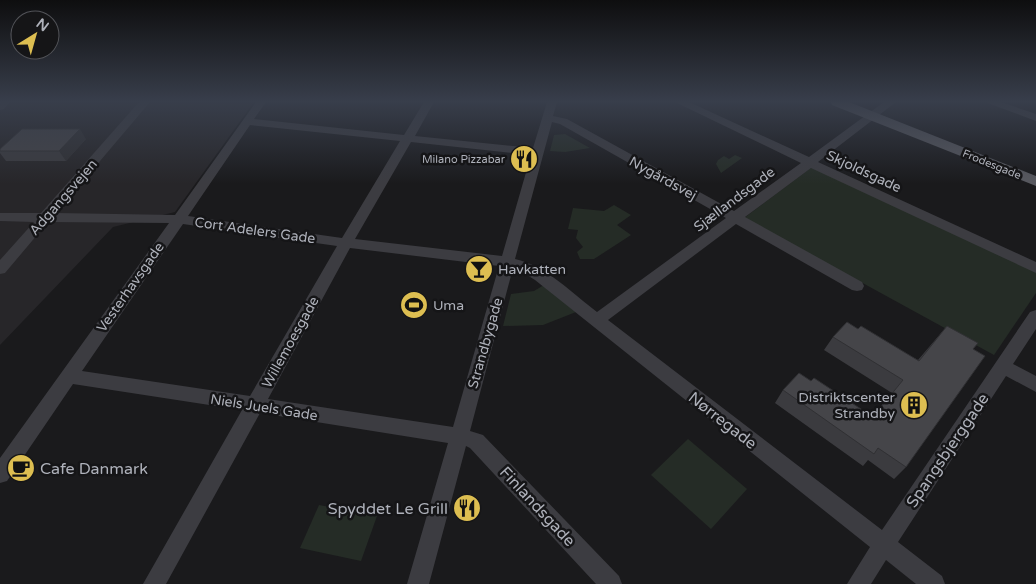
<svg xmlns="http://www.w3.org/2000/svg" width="1036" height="584" font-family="'Varela Round',sans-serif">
<rect width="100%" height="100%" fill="#1a1a1c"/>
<polygon fill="#272629" points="0,102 254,102 175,212 113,227 0,345"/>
<g fill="#252c26">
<polygon points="565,134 590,148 565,152 550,151 554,135"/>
<polygon points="735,155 742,158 721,173 716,164 718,160 724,156 729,159"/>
<polygon points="812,167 1036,272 1036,293 994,355 744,218"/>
<polygon points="614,205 631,215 617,225 631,235 594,259 580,259 577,252 583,247 576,238 578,230 568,229 573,208 604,211"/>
<polygon points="544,285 576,312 543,325 503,326 511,294 534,291"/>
<polygon points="688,439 747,489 711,529 651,475"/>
<polygon points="319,505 377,516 361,561 300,548"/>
</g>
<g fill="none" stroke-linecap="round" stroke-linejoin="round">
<g fill="#3c3c41" fill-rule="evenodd">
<polygon points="0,102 10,102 4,109 0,110"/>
<path d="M 139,102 L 150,102 L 56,213 L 175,215 L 256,102 L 266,102 L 254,119 L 404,135 L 424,102 L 434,102 L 415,136 L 533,148 L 547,102 L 557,102 L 553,116 L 567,119 L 734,211 L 801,163 L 675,102 L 689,102 L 809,157 L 884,102 L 896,102 L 818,162 L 1036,262 L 1036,273 L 811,168 L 745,217 L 862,282 L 864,286 L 862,290 L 857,291 L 852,290 L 736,224 L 608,320 L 882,530 L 1030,312 L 1036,310 L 1036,329 L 1013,364 L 1036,376 L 1036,392 L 1006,376 L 898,542 L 942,576 L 945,584 L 916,584 L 886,560 L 871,584 L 847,584 L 870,547 L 535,280 L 519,270 L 513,268 L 470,431 L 483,435 L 619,576 L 622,584 L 596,584 L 470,448 L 466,446 L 429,584 L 407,584 L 448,443 L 260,413 L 166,584 L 143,584 L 242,410 L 73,384 L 7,481 L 0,483 L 0,458 L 169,223 L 48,222 L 5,273 L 0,274 L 0,260 L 34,222 L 0,221 L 0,213 L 41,213 ZM 552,122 L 560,124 L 726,218 L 597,312 C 572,293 546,266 515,259 ZM 250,125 L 400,141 L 342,238 L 188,216 ZM 411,142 L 531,155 L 502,256 L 355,239 ZM 183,224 L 337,246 L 250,396 L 82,371 ZM 350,248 L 499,266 L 453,427 L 268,399 Z"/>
<polygon points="985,102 1001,102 1036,114 1036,121"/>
</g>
<polygon fill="#58595f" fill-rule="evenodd" points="831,102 849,102 1036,176 1036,186 832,105"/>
</g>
<g fill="#3b3b3f">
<polygon points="86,139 66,161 6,161 0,153 0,149"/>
<polygon points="947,326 973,349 906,467 894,479 868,460 863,466 775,403 783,390 811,381 872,417 892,393 824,350 833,337 858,329 918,360"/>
</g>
<polygon fill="#303033" points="80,129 86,139 66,161 59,151"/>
<g fill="#454549" stroke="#303033">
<polygon points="22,129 80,129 59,151 0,151 0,149"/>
<polygon points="847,322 858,329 861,326 919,361 947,326 978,343 973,349 985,356 906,467 878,448 874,454 783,390 799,373 811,381 814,378 873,417 903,380 833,337"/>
</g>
<linearGradient id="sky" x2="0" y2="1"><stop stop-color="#0e0e0f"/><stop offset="0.55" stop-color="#383e4b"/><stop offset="1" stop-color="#383e4b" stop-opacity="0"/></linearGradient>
<rect width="1036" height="184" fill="url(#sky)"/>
<defs>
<g id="restaurant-disc" transform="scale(1.4375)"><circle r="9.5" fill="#ddbe51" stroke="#151517"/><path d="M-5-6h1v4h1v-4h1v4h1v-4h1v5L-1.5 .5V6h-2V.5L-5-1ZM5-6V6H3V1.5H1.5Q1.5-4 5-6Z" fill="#111"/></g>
<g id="bar-disc" transform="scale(1.4375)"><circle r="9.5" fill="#ddbe51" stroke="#151517"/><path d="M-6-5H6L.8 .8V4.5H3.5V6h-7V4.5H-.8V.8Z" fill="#111"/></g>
<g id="stadium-disc" transform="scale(1.4375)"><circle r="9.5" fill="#ddbe51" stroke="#151517"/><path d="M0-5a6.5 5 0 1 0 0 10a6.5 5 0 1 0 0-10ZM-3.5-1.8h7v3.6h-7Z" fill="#111"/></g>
<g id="building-disc" transform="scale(1.4375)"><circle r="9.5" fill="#ddbe51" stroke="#151517"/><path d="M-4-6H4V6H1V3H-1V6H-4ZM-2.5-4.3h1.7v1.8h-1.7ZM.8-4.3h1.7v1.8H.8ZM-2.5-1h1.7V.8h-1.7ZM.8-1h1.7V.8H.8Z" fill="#111"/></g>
<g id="cafe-disc" transform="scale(1.4375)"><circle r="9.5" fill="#ddbe51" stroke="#151517"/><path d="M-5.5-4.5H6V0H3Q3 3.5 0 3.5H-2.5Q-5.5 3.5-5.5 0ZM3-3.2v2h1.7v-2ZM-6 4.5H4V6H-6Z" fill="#111"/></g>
</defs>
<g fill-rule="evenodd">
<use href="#restaurant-disc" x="524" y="159"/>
<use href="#bar-disc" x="479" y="269"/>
<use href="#stadium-disc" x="414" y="305"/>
<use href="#building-disc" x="914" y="405"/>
<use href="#cafe-disc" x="21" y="468"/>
<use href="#restaurant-disc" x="467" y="508"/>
</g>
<g text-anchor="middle" stroke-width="5" stroke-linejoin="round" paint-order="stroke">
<g font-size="11" fill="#aeb1ba" stroke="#151517" text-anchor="end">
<text x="505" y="163">Milano Pizzabar</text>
</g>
<g font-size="11" fill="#aeb1ba" stroke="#151517">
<text transform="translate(992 164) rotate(22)" y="4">Frodesgade</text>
</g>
<g font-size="14" fill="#aeb1ba" stroke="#151517">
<text transform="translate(864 171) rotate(25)" y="5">Skjoldsgade</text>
<text transform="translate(663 178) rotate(29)" y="5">Nygårdsvej</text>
<text transform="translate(63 197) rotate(-49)" y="5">Adgangsvejen</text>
<text transform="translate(734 199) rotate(-37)" y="5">Sjællandsgade</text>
<text transform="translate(255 230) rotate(8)" y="5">Cort Adelers Gade</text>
<text transform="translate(130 287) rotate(-55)" y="5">Vesterhavsgade</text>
<text transform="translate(290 342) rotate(-61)" y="5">Willemoesgade</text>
<text transform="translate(485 343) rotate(-74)" y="5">Strandbygade</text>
<text transform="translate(264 407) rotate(9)" y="5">Niels Juels Gade</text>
</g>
<g font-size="14" fill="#aeb1ba" stroke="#151517" text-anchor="start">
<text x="498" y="274">Havkatten</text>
<text x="433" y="310">Uma</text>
<text x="895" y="402" text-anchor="end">Distriktscenter<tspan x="895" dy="16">Strandby</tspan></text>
</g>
<g font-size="16" fill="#aeb1ba" stroke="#151517">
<text transform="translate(723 420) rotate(38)" y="6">Nørregade</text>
<text transform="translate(947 450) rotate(-56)" y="6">Spangsbjerggade</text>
<text transform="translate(538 506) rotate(47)" y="6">Finlandsgade</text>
</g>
<g font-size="16" fill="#aeb1ba" stroke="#151517" text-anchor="start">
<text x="40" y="474">Cafe Danmark</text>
<text x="448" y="514" text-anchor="end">Spyddet Le Grill</text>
</g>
</g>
<g transform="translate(35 35) rotate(37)"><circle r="24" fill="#151517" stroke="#525358"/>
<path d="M0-4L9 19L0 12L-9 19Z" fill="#ddbe51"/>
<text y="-8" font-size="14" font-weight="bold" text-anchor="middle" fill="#aeb1ba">N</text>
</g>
</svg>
